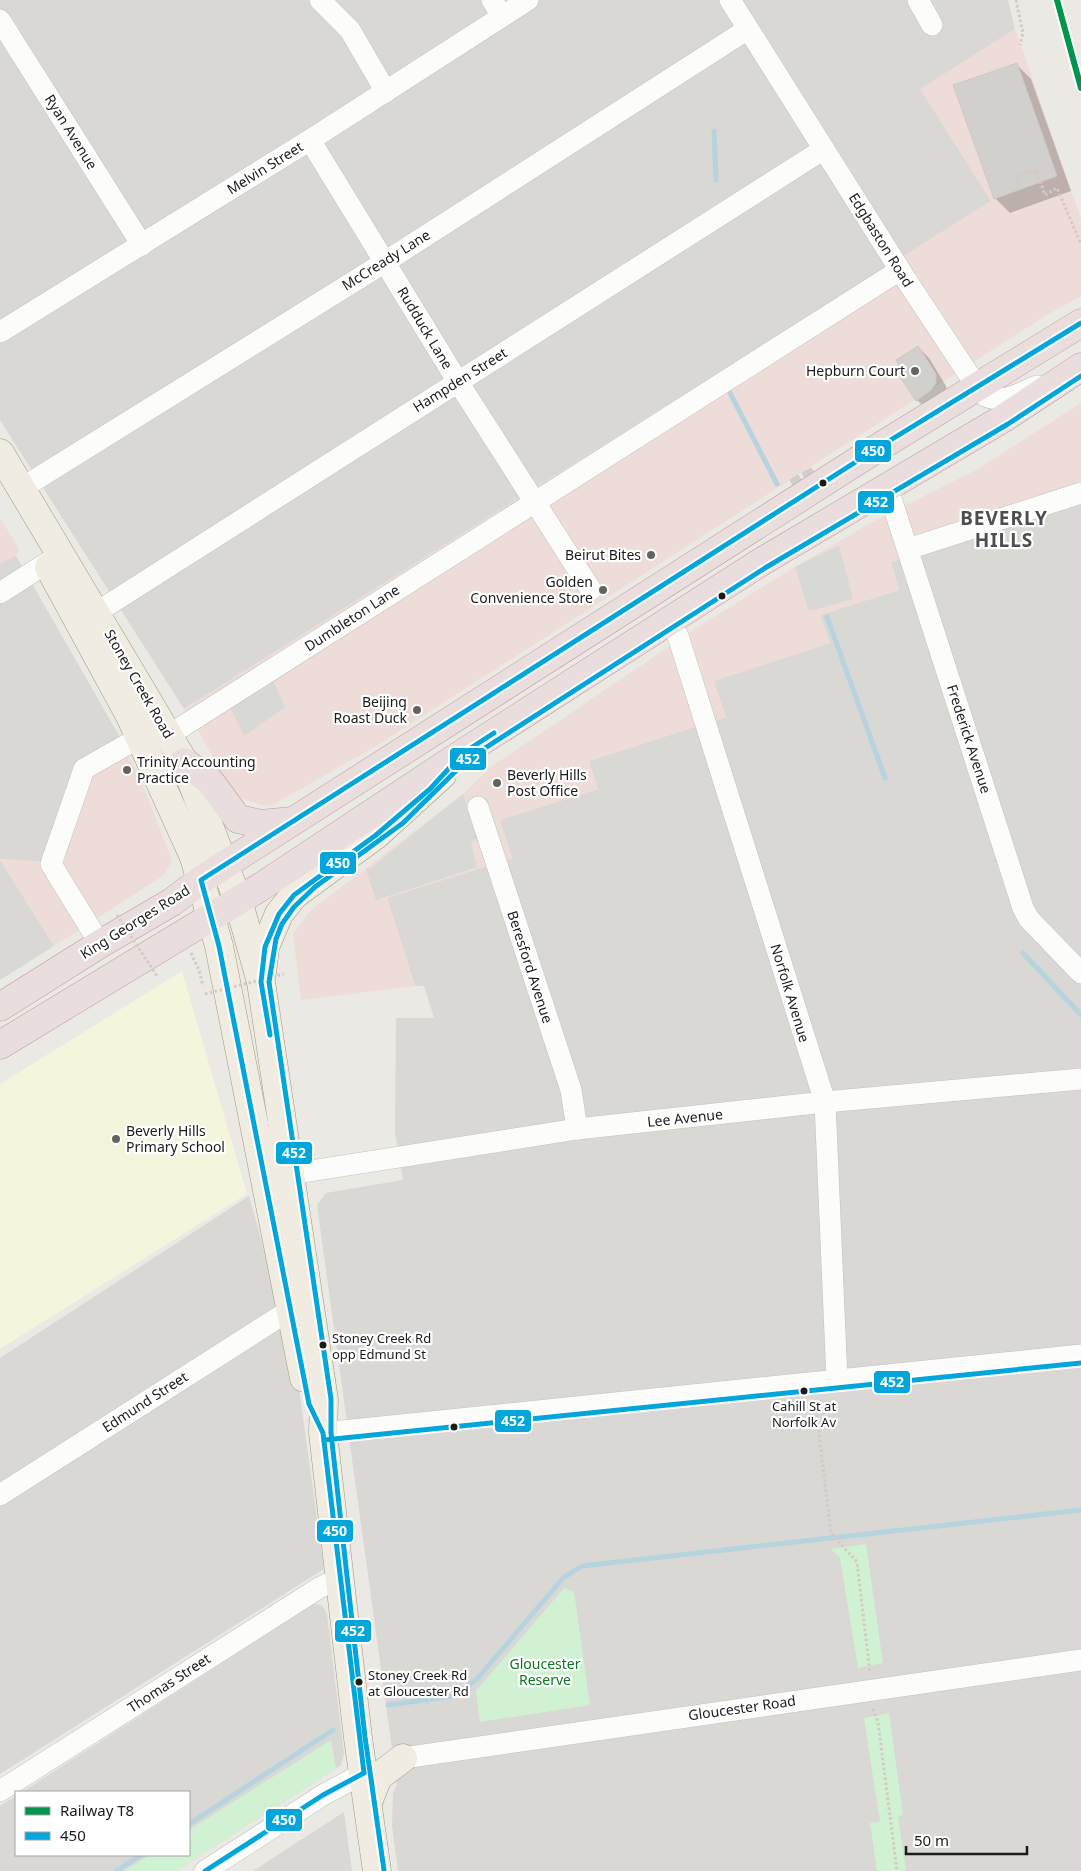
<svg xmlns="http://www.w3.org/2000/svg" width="1081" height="1871" font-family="'Noto Sans',sans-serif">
<rect width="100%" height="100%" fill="#eae9e3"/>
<g fill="#d9d8d5">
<polygon points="0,0 1008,0 1015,29 921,89 991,201 184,709 0,420"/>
<polygon points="1081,503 1081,1871 398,1871 392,1826 393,1793 397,1785 317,1205 326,1193 403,1180 395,1132 396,1018 434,1018 424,986 415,986 387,898 512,858 500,820 598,789 589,761 726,717 713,681 830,643 820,615 899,590 891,562"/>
<polygon points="0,528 121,739 45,862 0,859"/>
<polygon points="0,860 54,946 0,980"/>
<polygon points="249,1196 295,1359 324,1569 0,1774 0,1358"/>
<polygon points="314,1604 322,1605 327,1614 344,1754 341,1765 176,1871 0,1871 0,1806 16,1796 16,1855 189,1855 189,1792 22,1792"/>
<polygon points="344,1812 352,1871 253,1871"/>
</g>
<g fill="#eddcd7">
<polygon points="1015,29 1081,219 1081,296 1045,316 376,746 271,806 261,805 242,798 229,786 196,727 184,709 991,201 920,89"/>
<polygon points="1081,403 1081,503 891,562 899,590 820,615 830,643 714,681 726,717 589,761 598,789 500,820 512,858 387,898 415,986 301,1000 293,934 310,911 463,794 491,767 701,625 790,570 869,524 978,469"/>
<polygon points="0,518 19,549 17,555 0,564"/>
<polygon points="121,739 142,783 172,860 164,875 54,946 0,859 45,862 77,767"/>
</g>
<polygon fill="#f3f5dc" points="182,971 247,1194 0,1349 0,1084"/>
<g fill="#d0f2d2">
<polygon points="866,1544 883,1663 858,1668 840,1558 831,1549"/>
<polygon points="564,1588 574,1592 590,1705 480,1722 476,1691"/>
<polygon points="889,1713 903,1815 898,1816 906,1871 877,1871 870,1823 880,1822 864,1718"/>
<polygon points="331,1740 336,1768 176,1871 124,1871 150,1855 189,1855 189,1830"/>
</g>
<g fill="#d8d8d5">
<polygon points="839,546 853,599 809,611 795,567"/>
<polygon points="272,678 285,707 244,736 230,707"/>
<polygon points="463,794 477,840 472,841 471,844 477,867 376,900 366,869 371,868"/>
</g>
<g fill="#0003">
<polygon points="1016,64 1031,79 1071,191 1010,213 995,198"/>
<polygon points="918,347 929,358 946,386 947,394 928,411 917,400"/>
</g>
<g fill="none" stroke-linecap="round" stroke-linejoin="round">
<g stroke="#b6d3df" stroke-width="5">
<polyline points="714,131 716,180"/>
<polyline points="728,389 777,484"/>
<polyline points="827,617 885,778"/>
<polyline points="1023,953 1081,1015"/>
<polyline points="388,1705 454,1696 477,1679 563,1578 582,1566 1081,1510"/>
<polyline points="189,1824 333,1730"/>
<polyline points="116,1871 141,1855"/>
</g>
</g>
<g fill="#d2d0cc" stroke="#cdcac4">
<polygon points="1017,63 1057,176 994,199 953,85"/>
<polygon points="918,346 936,374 936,383 931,390 916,401 894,368 899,364 896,360"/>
<polygon points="811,468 814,473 805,478 802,473"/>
<polygon points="798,475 801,480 793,485 790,480"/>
</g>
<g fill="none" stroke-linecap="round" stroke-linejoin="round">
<g stroke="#c2c2bf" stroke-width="22">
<g id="minor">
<polyline points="320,0 350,30 386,92"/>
<polyline points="492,0 502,16"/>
<path d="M 730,0 L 905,278 L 981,393 C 998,407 1020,393 1037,386"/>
<polyline points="918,0 932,25"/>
<polyline points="0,20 142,245"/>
<polyline points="310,140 458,382 591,590"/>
<polyline points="0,332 310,140 528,0"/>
<polyline points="887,486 1023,908 1029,919 1081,973"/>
<polyline points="22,488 385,262 748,29"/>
<polyline points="908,549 1081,493"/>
<polyline points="0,593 61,554"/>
<polyline points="97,612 824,149"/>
<polyline points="668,621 678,636 825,1102 837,1380"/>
<polyline points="169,735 900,270"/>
<polyline points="478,807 571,1090 577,1129"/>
<polyline points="100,944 51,864 84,769 140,737"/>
<polyline points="291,1174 577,1129 825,1102 1081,1079"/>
<polyline points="323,1433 1081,1355"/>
<polyline points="0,1495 290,1310"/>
<polyline points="403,1758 1081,1660"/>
<polyline points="0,1791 319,1588 340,1578"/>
<polyline points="205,1871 323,1795 364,1773"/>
</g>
</g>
<g stroke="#a09880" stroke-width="29">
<g id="major">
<polyline points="0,453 184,762 238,900 261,982 324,1400 323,1433 358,1738 377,1871"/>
<polyline points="49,567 129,714 194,857 219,946 304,1378"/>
<polyline points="262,973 265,947 279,914 294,895 376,835 442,775"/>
<polyline points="368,1802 378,1777 403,1758"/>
</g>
</g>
<g stroke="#c09ba2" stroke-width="29">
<g id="highway">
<polyline points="184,762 209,780 238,819 261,824 292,821"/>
<polyline points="0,1007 100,944 172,902 201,880 876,449 1081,323"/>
<polyline points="0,1045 259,888 463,753 761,562 1004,418 1081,367"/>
</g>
</g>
<g stroke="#d6c8c3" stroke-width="3" stroke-dasharray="2.5 2.5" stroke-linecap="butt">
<polyline points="1016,0 1023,33 1020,45"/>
<polyline points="1019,184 1017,176 1036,170 1045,195 1057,188 1081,244"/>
<polyline points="191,953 199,970 203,986"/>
<polyline points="815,1400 831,1533 857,1562 870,1673"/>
<polyline points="873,1709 878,1722 897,1871"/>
</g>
<use href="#minor" stroke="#fcfcfb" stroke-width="21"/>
<use href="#major" stroke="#f0ece2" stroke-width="28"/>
<use href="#highway" stroke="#e9dddd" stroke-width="28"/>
<g stroke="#d6c8c3" stroke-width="3" stroke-dasharray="2.5 2.5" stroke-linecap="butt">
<polyline points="117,915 157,976"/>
<polyline points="205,994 284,974"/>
</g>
<g stroke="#fff" stroke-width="9">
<g id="bus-1">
<polyline points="270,1035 261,982 265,947 279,914 294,895 376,835 430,789 463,753 494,733"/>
<polyline points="364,1773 323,1433 309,1404 219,946 201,880 876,449 1081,323"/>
<polyline points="205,1871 323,1795 364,1773"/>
</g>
</g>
<g stroke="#fff" stroke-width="9">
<g id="bus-2">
<polyline points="324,1440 1081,1363"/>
<polyline points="384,1870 365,1737 331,1433 331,1399 269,982 276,939 282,924 294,907 315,887 403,823 468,759 765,568 1008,424 1081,376"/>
</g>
</g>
<use href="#bus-1" stroke="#03a6da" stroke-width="5"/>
<use href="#bus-2" stroke="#03a6da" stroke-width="5"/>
<g stroke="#fff" stroke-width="10">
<polyline id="rail-1" points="1057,0 1081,88"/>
</g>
<use href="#rail-1" stroke="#00954c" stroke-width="6"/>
</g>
<g fill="#636361" stroke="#fff" stroke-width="2">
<circle cx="915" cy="371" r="5"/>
<circle cx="651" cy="555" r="5"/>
<circle cx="603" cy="590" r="5"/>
<circle cx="417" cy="710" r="5"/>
<circle cx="127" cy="770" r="5"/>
<circle cx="497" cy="783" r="5"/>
<circle cx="116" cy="1139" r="5"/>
</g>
<g fill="#1b1b1b" stroke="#fff" stroke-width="2">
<circle cx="823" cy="483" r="4.5"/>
<circle cx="722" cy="596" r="4.5"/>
<circle cx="323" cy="1345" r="4.5"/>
<circle cx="804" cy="1391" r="4.5"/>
<circle cx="454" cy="1427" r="4.5"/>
<circle cx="359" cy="1682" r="4.5"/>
</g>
<g text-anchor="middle" stroke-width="4.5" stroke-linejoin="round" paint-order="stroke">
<g font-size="13" fill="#1b1b1b" stroke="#fff" text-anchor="start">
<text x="332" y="1343">Stoney Creek Rd<tspan x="332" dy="16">opp Edmund St</tspan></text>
<text x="804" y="1411" text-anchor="middle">Cahill St at<tspan x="804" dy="16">Norfolk Av</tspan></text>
<text x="368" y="1680">Stoney Creek Rd<tspan x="368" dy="16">at Gloucester Rd</tspan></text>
</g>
<g font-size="14" fill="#1b1b1b" stroke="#fff">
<text transform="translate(71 132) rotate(58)" y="5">Ryan Avenue</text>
<text transform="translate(265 168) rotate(-32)" y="5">Melvin Street</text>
<text transform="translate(881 240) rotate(58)" y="5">Edgbaston Road</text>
<text transform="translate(386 260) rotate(-32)" y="5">McCready Lane</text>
<text transform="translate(425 328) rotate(59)" y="5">Rudduck Lane</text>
<text transform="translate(460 380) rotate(-32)" y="5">Hampden Street</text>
<text transform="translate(352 618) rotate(-33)" y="5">Dumbleton Lane</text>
<text transform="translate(139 684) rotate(60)" y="5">Stoney Creek Road</text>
<text transform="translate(969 739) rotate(72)" y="5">Frederick Avenue</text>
<text transform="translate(135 922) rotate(-32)" y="5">King Georges Road</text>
<text transform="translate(530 967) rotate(72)" y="5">Beresford Avenue</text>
<text transform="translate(790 993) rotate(73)" y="5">Norfolk Avenue</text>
<text transform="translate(685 1118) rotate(-6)" y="5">Lee Avenue</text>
<text transform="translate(145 1402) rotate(-33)" y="5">Edmund Street</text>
<text transform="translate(169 1683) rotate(-33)" y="5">Thomas Street</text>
<text transform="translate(742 1708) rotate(-8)" y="5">Gloucester Road</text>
</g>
<g font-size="14" fill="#1b1b1b" stroke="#fff" text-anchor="end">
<text x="905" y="376">Hepburn Court</text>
<text x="641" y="560">Beirut Bites</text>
<text x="593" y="587">Golden<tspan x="593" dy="16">Convenience Store</tspan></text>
<text x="407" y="707">Beijing<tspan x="407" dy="16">Roast Duck</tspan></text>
<text x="137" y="767" text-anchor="start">Trinity Accounting<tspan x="137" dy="16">Practice</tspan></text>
<text x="507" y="780" text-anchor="start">Beverly Hills<tspan x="507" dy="16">Post Office</tspan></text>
<text x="126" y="1136" text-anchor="start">Beverly Hills<tspan x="126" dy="16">Primary School</tspan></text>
</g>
<g font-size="14" fill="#087a1c" stroke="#fff">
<text x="545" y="1669">Gloucester<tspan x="545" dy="16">Reserve</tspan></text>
</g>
<g font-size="19" font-weight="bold" letter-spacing="1" fill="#4e4e4e" stroke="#fff">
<text x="1004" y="525">BEVERLY<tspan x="1004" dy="22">HILLS</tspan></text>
</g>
</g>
<g stroke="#fff" stroke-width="2">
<rect x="854" y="439" width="38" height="24" rx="5" fill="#03a6da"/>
<rect x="857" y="490" width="38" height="24" rx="5" fill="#03a6da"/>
<rect x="449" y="747" width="38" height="24" rx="5" fill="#03a6da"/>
<rect x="319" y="851" width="38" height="24" rx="5" fill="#03a6da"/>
<rect x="275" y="1141" width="38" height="24" rx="5" fill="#03a6da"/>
<rect x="873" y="1370" width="38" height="24" rx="5" fill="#03a6da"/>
<rect x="494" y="1409" width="38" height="24" rx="5" fill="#03a6da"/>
<rect x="316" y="1519" width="38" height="24" rx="5" fill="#03a6da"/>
<rect x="334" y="1619" width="38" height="24" rx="5" fill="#03a6da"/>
<rect x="265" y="1808" width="38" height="24" rx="5" fill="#03a6da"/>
</g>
<g font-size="14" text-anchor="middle" font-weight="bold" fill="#fff">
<text x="873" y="456">450</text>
<text x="876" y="507">452</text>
<text x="468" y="764">452</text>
<text x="338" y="868">450</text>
<text x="294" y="1158">452</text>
<text x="892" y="1387">452</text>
<text x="513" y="1426">452</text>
<text x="335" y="1536">450</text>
<text x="353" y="1636">452</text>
<text x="284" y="1825">450</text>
</g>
<rect x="15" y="1791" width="175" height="65" fill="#ffffff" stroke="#a4a4a4"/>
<rect x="25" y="1807" width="25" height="8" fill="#00954c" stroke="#a4a4a4"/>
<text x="60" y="1816" font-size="15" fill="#1b1b1b">Railway T8</text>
<rect x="25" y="1832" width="25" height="8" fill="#03a6da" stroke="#a4a4a4"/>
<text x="60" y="1841" font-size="15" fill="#1b1b1b">450</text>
<path d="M906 1846v8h121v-8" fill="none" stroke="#1b1b1b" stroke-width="2.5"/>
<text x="914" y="1846" font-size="15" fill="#1b1b1b" stroke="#ffffff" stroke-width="4" paint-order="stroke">50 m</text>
</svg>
